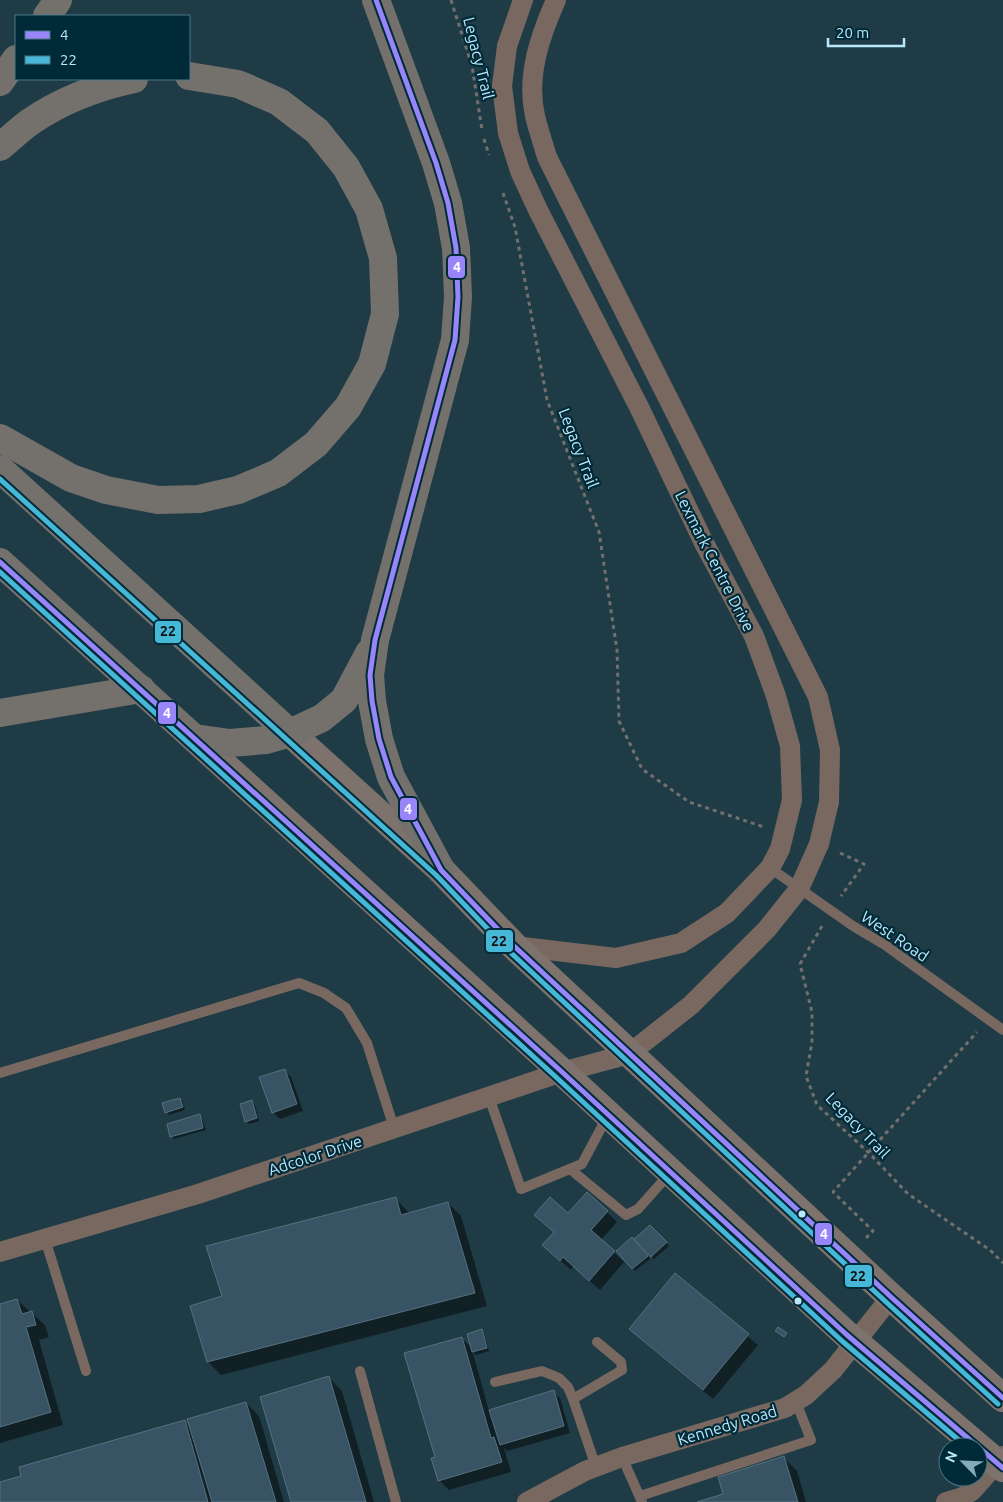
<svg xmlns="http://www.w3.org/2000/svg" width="1003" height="1502" font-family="Ubuntu,sans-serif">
<rect width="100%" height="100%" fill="#1f3c46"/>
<g fill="#0007">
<polygon points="284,1070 291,1077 303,1111 280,1119 273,1112"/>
<polygon points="180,1099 183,1102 185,1110 169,1115 166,1112"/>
<polygon points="252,1102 255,1105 259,1121 249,1124 246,1121"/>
<polygon points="199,1116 202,1119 206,1130 174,1139 171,1136"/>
<polygon points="396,1199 410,1214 448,1203 461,1216 487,1306 221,1375 208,1362 191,1307 224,1297"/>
<polygon points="607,1212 617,1222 601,1240 624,1262 600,1290 573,1266 571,1270 554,1255 568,1215"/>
<polygon points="650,1226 669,1246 654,1259 644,1248 643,1249 650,1259 635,1271 632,1268 634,1241"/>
<polygon points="675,1275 758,1345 713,1399 641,1339"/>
<polygon points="17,1300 45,1325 49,1337 39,1340 63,1425 0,1443 0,1305"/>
<polygon points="481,1331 484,1334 489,1351 476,1355 472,1350 489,1411 553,1392 560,1398 570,1433 507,1451 504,1448 511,1472 449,1490 439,1480 436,1458 461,1338 473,1349"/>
<polygon points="329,1378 342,1391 374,1502 292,1502"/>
<polygon points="246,1403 259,1416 284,1502 0,1502 0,1483 185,1422 191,1428"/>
<polygon points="784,1458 797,1471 806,1502 701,1502 725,1495"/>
</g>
<g fill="#385464" stroke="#57707f">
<polygon points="285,1069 297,1104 272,1113 259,1077"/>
<polygon points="180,1098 183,1107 165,1113 162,1103"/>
<polygon points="252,1100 257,1118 245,1122 240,1104"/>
<polygon points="200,1114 203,1128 170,1137 167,1124"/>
<polygon points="587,1192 608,1211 591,1230 615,1251 589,1281 563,1257 560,1261 542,1245 554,1232 534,1215 550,1197 568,1213"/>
<polygon points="396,1197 401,1215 448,1202 475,1293 207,1362 190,1306 222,1296 206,1246"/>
<polygon points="650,1225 667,1242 651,1257 634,1239"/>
<polygon points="632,1237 648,1256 632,1269 616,1251"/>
<polygon points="675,1273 749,1334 703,1390 629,1329"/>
<polygon points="17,1299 22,1314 32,1311 36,1325 26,1327 51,1412 0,1427 0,1304"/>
<polygon points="778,1327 787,1333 784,1337 775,1331"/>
<polygon points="482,1329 487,1348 472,1352 467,1334"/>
<polygon points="462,1337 491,1438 494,1437 502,1462 438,1481 431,1458 435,1457 404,1353"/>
<polygon points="329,1376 366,1502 291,1502 260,1397"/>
<polygon points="554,1390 564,1426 500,1445 489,1410"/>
<polygon points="246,1402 276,1502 212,1502 187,1419"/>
<polygon points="185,1420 208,1502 0,1502 0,1482 21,1476 19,1467"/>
<polygon points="784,1456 798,1502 697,1502 723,1494 718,1477"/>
</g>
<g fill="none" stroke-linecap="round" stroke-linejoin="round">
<g stroke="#71706e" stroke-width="3" stroke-dasharray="4 4" stroke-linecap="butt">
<polyline points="451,0 472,66 482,130"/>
<polyline points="484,139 489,155"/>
<polyline points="503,193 515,227 547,400 599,532 617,650 619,721 642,769 689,802 764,827"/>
<polyline points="840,853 864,864 841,896"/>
<polyline points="822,926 800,964 812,1012 812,1042 806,1076 817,1105 869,1153 908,1194 990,1250 1003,1263"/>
<polyline points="866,1238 873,1231 833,1192 977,1032"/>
</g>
<g stroke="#786860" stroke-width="10">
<polyline points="770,868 853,926 885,945 1003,1030"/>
<polyline points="0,1073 299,983 324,993 346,1008 367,1043 394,1128"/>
<polyline points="489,1097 521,1189 582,1164 608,1115"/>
<polyline points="570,1169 626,1215 638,1209 670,1173"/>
<polyline points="45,1239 86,1371"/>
<polyline points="360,1371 396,1502"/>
<polyline points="495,1382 542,1371 559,1378 568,1387 573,1399"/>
<polyline points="622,1457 642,1502"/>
<polyline points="596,1467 573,1399 622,1370 621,1362 597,1342"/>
<polyline points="640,1496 811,1440 796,1402"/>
</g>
<g stroke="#786860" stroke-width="20">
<polyline points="514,946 616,958 681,943 727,913 770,868 780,849 792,800 790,746 776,696 754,636 704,543 639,407 538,210 520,171 508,133 502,86 507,46 523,0"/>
<path d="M 0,1252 L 198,1194 L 562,1072 L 629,1054 L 691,1005 L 767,929 L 799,889 L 819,844 L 829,802 L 830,750 L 818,697 L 547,157 C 543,143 538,129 535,116 C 526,76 540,36 556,0"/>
<polyline points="527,1502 585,1471 622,1457 785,1408 806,1395 833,1370 891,1297"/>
<polyline points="946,1502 963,1497 973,1490 1003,1456"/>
</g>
<g stroke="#7d726c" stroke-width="28">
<polyline points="290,733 441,870 514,946 891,1297 1003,1398"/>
<polyline points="194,738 562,1072 847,1335 1003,1468"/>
</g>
<g stroke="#74716d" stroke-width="28">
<polyline points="376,0 436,163 448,203 456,248 458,297 455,340 375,640 370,675 372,701 379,739 391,777 441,870"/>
<polyline points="47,16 58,0"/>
<polyline points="0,82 16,59"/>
<path d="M 0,147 C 10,139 20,129 30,122 C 62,100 96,87 134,79"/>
<polyline points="0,438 71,478 106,490 158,500 199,499 238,490 278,473 316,444 348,407 372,364 385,314 383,258 369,209 346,167 317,131 279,102 238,84 189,76"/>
<polyline points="0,469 290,733"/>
<polyline points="0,562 194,738 230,743 266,740 290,733 322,718 344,700 369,653"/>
<polyline points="0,713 141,689"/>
</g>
<g stroke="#002a38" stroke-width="9">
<g id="bus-1">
<polyline points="376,0 436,163 448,203 456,248 458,297 455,340 375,640 370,675 372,701 379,739 391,777 441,870 514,946 891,1297 1003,1398"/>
<polyline points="0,562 562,1072 847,1335 1003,1468"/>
</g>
</g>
<g stroke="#002a38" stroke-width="9">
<g id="bus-2">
<polyline points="0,479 436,875 509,951 886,1302 998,1404"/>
<polyline points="0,572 557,1078 842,1341 967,1447"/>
</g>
</g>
<use href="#bus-1" stroke="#9985fa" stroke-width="5"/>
<use href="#bus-2" stroke="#46b7d6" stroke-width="5"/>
</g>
<g fill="#bbe7fa" stroke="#002a38" stroke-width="2">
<circle cx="802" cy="1214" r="4.5"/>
<circle cx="798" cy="1301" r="4.5"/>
</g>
<g text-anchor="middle" stroke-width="4.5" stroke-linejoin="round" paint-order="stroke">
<g font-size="16" fill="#bbe7fa" stroke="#002a38">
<text transform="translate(479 58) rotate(76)" y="6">Legacy Trail</text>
<text transform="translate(579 448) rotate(69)" y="6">Legacy Trail</text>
<text transform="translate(715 561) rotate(63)" y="6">Lexmark Centre Drive</text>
<text transform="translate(895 936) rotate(34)" y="6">West Road</text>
<text transform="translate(858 1125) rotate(46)" y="6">Legacy Trail</text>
<text transform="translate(315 1155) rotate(-18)" y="6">Adcolor Drive</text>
<text transform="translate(727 1425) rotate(-17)" y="6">Kennedy Road</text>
</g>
</g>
<g stroke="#002a38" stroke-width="2">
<rect x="447" y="255" width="19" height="24" rx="5" fill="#9985fa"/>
<rect x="154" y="620" width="28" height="24" rx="5" fill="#46b7d6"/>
<rect x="157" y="701" width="20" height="24" rx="5" fill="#9985fa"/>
<rect x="399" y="797" width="19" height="24" rx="5" fill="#9985fa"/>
<rect x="485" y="929" width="29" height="24" rx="5" fill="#46b7d6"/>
<rect x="814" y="1222" width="19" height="24" rx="5" fill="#9985fa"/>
<rect x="844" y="1264" width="29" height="24" rx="5" fill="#46b7d6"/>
</g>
<g font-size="14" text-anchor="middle" font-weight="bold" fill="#fff">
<text x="457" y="272">4</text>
<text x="167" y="718">4</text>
<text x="408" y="814">4</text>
<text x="824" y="1239">4</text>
</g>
<g font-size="14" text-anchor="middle" font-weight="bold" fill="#111">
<text x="168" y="636">22</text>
<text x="499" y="946">22</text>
<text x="858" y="1281">22</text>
</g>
<rect x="15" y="15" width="175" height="65" fill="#002a38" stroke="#4b7686"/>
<rect x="25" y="31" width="25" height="8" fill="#9985fa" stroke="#4b7686"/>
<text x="60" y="40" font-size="15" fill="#bbe7fa">4</text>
<rect x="25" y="56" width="25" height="8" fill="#46b7d6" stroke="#4b7686"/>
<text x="60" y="65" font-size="15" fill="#bbe7fa">22</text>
<g transform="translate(963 1462) rotate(294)"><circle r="24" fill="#002a38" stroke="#4b7686"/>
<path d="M0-4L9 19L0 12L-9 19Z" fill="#84abbb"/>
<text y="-8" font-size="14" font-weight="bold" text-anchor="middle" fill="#bbe7fa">N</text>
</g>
<path d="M828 38v8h76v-8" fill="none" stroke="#bbe7fa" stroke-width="2.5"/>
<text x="836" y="38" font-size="15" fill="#bbe7fa" stroke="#002a38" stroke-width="4" paint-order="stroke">20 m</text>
</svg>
